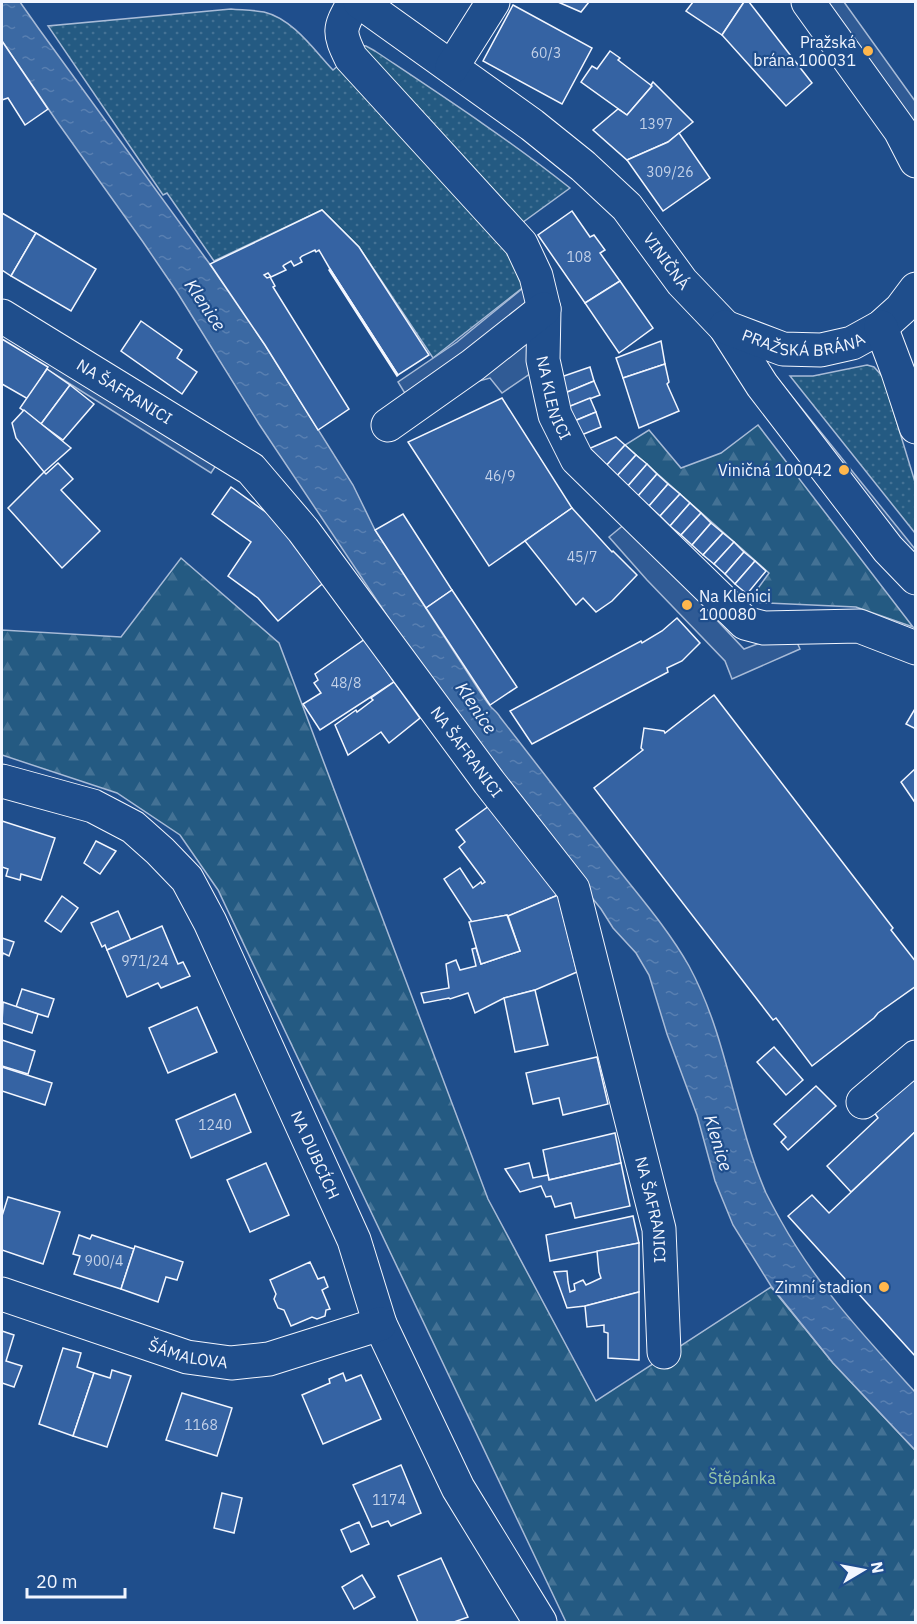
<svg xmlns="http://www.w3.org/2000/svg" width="917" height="1624" font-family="'IBM Plex Sans',sans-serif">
<defs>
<pattern id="grass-dots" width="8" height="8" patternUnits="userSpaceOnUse" patternTransform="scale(1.5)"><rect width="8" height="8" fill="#245a82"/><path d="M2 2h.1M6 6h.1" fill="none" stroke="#447295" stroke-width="1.8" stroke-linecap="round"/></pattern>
<pattern id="forest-firs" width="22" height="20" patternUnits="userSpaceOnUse" patternTransform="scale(1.5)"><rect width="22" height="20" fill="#245a82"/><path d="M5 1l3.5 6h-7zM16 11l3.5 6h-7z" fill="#447295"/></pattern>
<pattern id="water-ripples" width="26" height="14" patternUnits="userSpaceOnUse" patternTransform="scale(1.5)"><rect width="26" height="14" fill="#3b69a3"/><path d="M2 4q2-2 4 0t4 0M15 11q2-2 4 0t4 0" fill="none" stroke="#587fb1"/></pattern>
</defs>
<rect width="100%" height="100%" fill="#1f4e8c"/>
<g fill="url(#grass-dots)" stroke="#a8bbd7" stroke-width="1.5">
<path d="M 231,9 C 241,10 254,10 264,12 C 293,19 314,50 333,70 L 339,65 L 513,250 L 530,282 L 433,358 L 359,247 L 322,210 L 214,261 L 167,193 L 163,195 L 48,26 Z"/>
<path d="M 358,45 L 366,46 L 375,51 C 441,95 507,138 570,188 L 519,225 Z"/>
<polygon points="867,365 874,367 883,377 915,482 915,533 790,376 813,376"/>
</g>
<g fill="url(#forest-firs)" stroke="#a8bbd7" stroke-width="1.5">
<polygon points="758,425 913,627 856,607 748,602 769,573 625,445 649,430 681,468 721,453"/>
<polygon points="181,558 279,643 488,1199 596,1401 771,1287 833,1363 915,1450 915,1622 566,1622 218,890 180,835 117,793 2,755 2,630 121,637"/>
</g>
<g fill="#305b95" stroke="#a8bbd7" stroke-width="1.5">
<polygon points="820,2 844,2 915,101 915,136"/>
<polygon points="523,288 538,307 534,371 502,393 490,378 409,400 398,382 457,342"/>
<polygon points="2,316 224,453 211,473 2,341"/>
<polygon points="782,384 915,549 915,568 774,391"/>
<polygon points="626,523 744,649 792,631 800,649 732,679 725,661 647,580 609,537"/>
</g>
<path fill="url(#water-ripples)" stroke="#a8bbd7" stroke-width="1.5" d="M 2,2 L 20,2 L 39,29 L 209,263 L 265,345 L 353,485 L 375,530 L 475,684 C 480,692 485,700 491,707 C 494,710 498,713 500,717 C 538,766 576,815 614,864 C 640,897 668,929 689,966 C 728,1038 734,1119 766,1193 C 771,1203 776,1212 781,1221 C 817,1286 866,1338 915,1392 L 915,1450 L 833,1363 L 771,1286 L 733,1225 L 715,1181 L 697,1115 L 667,1034 L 649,975 L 636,953 L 613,928 L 601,909 L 520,808 L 428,677 L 259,424 L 177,292 L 143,242 L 58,123 L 2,41 Z"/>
<g fill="#3563a3" stroke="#f2f6ff" stroke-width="1.5">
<polygon points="558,2 589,2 581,12"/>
<polygon points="693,2 744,2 722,35 686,11"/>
<polygon points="744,2 749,2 812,83 786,106 722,35"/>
<polygon points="513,5 592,48 562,104 483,61"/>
<polygon points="2,41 48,109 25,125 8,98 2,100"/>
<polygon points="610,51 620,58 618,60 652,86 627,115 581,82 592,66 597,69"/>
<polygon points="653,82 693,122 668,142 627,160 593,130 618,109 627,115 652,86 651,85"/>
<polygon points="679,133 710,178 663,211 627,160 668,142"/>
<polygon points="322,210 359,247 429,355 398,375 330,269 319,250 316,252 315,250 302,256 300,258 302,262 294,266 291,261 284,265 283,266 286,270 271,277 268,273 264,275 267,278 270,277 275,286 273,287 349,409 318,430 265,345 210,264"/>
<polygon points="572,211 590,237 594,235 605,250 600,253 620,281 585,303 538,235"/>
<polygon points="2,213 36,233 11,276 2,270"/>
<polygon points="36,233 96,269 71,311 11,276"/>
<polygon points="330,269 398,375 397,376 329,270"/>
<polygon points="620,281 653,328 619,353 585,303"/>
<polygon points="141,321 182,350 177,358 197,372 182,394 121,351"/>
<polygon points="2,339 48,367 28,399 2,384"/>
<polygon points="661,341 665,364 623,378 616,358"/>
<polygon points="665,364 669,382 667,384 679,411 639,428 623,378"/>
<polygon points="590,367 594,381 565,393 561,377"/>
<polygon points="47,369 70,385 41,424 20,408"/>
<polygon points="594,381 600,395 568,407 565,393"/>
<polygon points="70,385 94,404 63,440 41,424"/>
<polygon points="502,398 572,508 489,566 408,442"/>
<polygon points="590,398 596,412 572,422 568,407"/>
<polygon points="24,410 71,448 44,472 16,438 12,423"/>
<polygon points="596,412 601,427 579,436 572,422"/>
<polygon points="616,437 625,445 605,467 586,450"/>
<polygon points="625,445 636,455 616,477 605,467"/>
<polygon points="636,455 647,464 627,487 616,477"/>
<polygon points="58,463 73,479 61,490 100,531 62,568 8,508 44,472 46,474"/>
<polygon points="647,464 657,474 638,496 627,487"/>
<polygon points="657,474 668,484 649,506 638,496"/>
<polygon points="668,484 680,494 660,516 649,506"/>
<polygon points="231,487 274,518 327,580 278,621 258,598 228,576 251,542 212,514"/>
<polygon points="680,494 690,503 670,526 660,516"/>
<polygon points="690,503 701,513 681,535 670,526"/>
<polygon points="572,508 612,552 613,551 637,575 612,601 596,612 583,598 576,605 525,541"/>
<polygon points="701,513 711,523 692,545 681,535"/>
<polygon points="403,514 452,590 426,608 375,530"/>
<polygon points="711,523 723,533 703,555 692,545"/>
<polygon points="723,533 734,542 714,564 703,555"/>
<polygon points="734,542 744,552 725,574 714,564"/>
<polygon points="744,552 755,561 735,584 725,574"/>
<polygon points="755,561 766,571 747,594 735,584"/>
<polygon points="452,590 517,687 490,705 426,608"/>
<polygon points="677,618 700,643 682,661 667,668 668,672 532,744 510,711 641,641 642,643 662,631"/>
<polygon points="365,639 394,682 320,730 303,704 321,693 314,683 318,680 315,674"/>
<polygon points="394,682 420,718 389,743 381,732 348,755 335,725 356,710 357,712 373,700 371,698"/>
<polygon points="714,695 893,928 891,930 916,962 916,986 878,1013 874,1018 812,1066 776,1018 773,1020 594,788 643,750 641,748 644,728 664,731 665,733"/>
<polygon points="916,707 916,729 906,724"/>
<polygon points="916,768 916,804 901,782"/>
<polygon points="489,806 558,895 508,916 507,915 472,922 444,879 460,868 473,888 481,882 482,884 485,882 459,847 465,842 456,830"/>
<polygon points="2,821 55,838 41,880 21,874 20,880 6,876 8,869 2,867"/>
<polygon points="96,841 116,851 100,874 84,863"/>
<polygon points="558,895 577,972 535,990 504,998 475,1013 468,993 450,999 449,998 424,1003 421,993 449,988 446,964 456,960 460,970 476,966 472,949 476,948 481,964 520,951 508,916"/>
<polygon points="62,896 78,908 61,932 45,921"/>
<polygon points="118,911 131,940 107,950 105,945 102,947 91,923"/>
<polygon points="507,915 520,951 481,964 469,922"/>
<polygon points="162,926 178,964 183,962 190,976 161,988 158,983 127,997 107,950"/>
<polygon points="2,938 14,942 9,956 3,953 2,957"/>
<polygon points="22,989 54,999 48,1017 16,1007"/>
<polygon points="535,990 548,1045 515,1052 504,998"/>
<polygon points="3,1002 38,1014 32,1033 2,1023"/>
<polygon points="197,1007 217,1052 168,1073 149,1028"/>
<polygon points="2,1040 35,1051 28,1074 2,1066"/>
<polygon points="774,1047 803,1080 786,1095 757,1062"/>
<polygon points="597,1057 608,1104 563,1115 559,1098 533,1104 526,1073"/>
<polygon points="2,1067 52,1083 45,1105 2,1091"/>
<polygon points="916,1073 916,1131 851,1192 827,1166 878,1118 874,1112"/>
<polygon points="816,1086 836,1106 788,1150 781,1142 786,1137 774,1124"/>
<polygon points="235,1094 251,1132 191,1158 176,1120"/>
<polygon points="916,1131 916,1357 788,1216 812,1195 829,1213"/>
<polygon points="615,1133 621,1163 549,1180 543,1150"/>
<polygon points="266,1163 289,1215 250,1232 227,1180"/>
<polygon points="529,1163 533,1178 548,1175 549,1180 621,1163 630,1206 575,1218 571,1203 555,1207 551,1196 546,1197 541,1186 520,1192 505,1169"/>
<polygon points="8,1197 60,1212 43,1264 2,1250 2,1216"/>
<polygon points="633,1216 639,1243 550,1261 546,1235"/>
<polygon points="79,1235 90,1239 92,1235 134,1249 121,1289 74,1274 80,1256 73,1254"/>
<polygon points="639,1243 639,1292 585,1306 567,1308 554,1272 567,1271 568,1282 570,1292 575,1290 574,1284 583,1280 586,1285 601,1278 599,1272 597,1251"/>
<polygon points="135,1246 183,1262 177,1280 166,1277 158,1302 121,1289"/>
<polygon points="310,1262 318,1279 324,1277 328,1287 322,1290 330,1309 326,1310 325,1316 317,1319 312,1317 291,1326 284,1310 278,1308 274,1299 276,1294 270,1280"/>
<polygon points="639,1292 639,1360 608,1358 608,1333 604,1332 604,1325 587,1327 585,1306"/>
<polygon points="2,1331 14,1335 6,1361 22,1366 14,1387 2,1383"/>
<polygon points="63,1348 81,1353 77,1367 94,1373 73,1436 39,1424"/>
<polygon points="112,1370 131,1376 107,1447 73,1436 94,1373 110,1378"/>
<polygon points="343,1373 346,1381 361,1375 381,1419 323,1444 302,1395 330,1383 329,1379"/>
<polygon points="182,1393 232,1408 217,1456 166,1440"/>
<polygon points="401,1465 421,1513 391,1526 388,1521 372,1527 353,1485"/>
<polygon points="222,1493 242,1498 234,1533 214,1528"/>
<polygon points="359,1522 369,1544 351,1552 341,1530"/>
<polygon points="441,1558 468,1617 454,1622 418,1622 398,1576"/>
<polygon points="362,1575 375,1597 354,1609 342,1587"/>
</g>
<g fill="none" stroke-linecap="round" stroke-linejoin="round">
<g stroke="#f2f6ff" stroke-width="35">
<g id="minor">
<path id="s1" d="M 354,2 C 340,28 337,30 351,58 L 521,244 L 536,276 L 544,309 L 543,360 L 555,415 L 577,459 L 745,623 L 764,628 L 859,626 L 916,648"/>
<path id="s2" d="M 360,2 L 532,125 L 583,166 L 627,207 L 682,282 L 725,327 L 762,385 L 888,549 L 916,578"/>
<polyline points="808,2 900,130 916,161"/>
<polyline points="452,67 493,2"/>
<path id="s3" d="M 2,316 L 251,469 L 303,530 L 489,782 L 573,889 L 659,1229 L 664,1352"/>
<path id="s4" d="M 725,327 L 783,349 L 821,350 L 852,343 L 881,327 L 901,309 L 916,289"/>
<polyline points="881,327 898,372 916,427"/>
<polyline points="388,425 473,365 544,309"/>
<path id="s5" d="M 2,781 L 93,806 L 133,827 L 160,851 L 187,879 L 210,922 L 354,1240 L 380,1324 L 458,1488 L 540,1622"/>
<polyline points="863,1102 916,1057"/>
<path id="s6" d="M 2,1294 L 187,1357 L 231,1363 L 269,1359 L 380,1324"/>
</g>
</g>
<use href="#minor" stroke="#1f4e8c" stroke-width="33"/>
</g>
<g fill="#ffb74d" stroke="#1f4e8c" stroke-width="2">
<circle cx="868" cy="51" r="6"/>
<circle cx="844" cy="470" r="6"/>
<circle cx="687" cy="605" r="6"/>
<circle cx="884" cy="1287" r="6"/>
</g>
<g text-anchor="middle" stroke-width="4.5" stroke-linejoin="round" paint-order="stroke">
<g font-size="14" fill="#c3d1e8">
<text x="546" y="58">60/3</text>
<text x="656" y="129">1397</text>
<text x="670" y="177">309/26</text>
<text x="579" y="262">108</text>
<text x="500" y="481">46/9</text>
<text x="582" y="562">45/7</text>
<text x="346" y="688">48/8</text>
<text x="145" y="966">971/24</text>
<text x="215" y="1130">1240</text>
<text x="104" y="1266">900/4</text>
<text x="201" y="1430">1168</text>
<text x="389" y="1505">1174</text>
</g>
<g font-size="16" fill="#f2f6ff" stroke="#1f4e8c" text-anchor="end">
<text x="856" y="48">Pražská<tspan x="856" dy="18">brána 100031</tspan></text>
<text x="832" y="476">Viničná 100042</text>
<text x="699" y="602" text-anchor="start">Na Klenici<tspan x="699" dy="18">100080</tspan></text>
<text x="872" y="1293">Zimní stadion</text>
</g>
<g font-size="16" fill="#f2f6ff" stroke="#1f4e8c">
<text dy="6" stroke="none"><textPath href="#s2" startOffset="404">VINIČNÁ</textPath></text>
<text dy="6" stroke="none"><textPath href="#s4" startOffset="82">PRAŽSKÁ BRÁNA</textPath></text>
<text dy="6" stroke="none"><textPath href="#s3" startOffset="144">NA ŠAFRANICI</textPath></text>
<text dy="6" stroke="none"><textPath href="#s1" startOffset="472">NA KLENICI</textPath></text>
<text dy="6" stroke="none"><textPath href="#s3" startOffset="648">NA ŠAFRANICI</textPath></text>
<text dy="6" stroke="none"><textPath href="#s5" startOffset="519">NA DUBCÍCH</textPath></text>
<text dy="6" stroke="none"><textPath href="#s3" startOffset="1152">NA ŠAFRANICI</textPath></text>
<text dy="6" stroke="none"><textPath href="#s6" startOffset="196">ŠÁMALOVA</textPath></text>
</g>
<g font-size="16" fill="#97c8a6" stroke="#1f4e8c">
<text x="742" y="1484">Štěpánka</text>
</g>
<g font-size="18" font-style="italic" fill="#f2f6ff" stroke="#1f4e8c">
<text transform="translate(205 305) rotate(56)" y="6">Klenice</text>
<text transform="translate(476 708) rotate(56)" y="6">Klenice</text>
<text transform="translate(718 1143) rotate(73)" y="6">Klenice</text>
</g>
</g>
<rect width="917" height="1624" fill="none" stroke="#f2f6ff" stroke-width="6"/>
<g transform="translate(863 1570) rotate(80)" stroke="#1f4e8c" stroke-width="4.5" paint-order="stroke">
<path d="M0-4.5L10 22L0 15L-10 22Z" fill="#f2f6ff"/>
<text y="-9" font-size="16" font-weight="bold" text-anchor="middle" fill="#f2f6ff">N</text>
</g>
<path d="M27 1588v9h98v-9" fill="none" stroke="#f2f6ff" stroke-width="3"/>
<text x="36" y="1588" font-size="18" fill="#f2f6ff" stroke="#1f4e8c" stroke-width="4.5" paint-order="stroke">20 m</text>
</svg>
